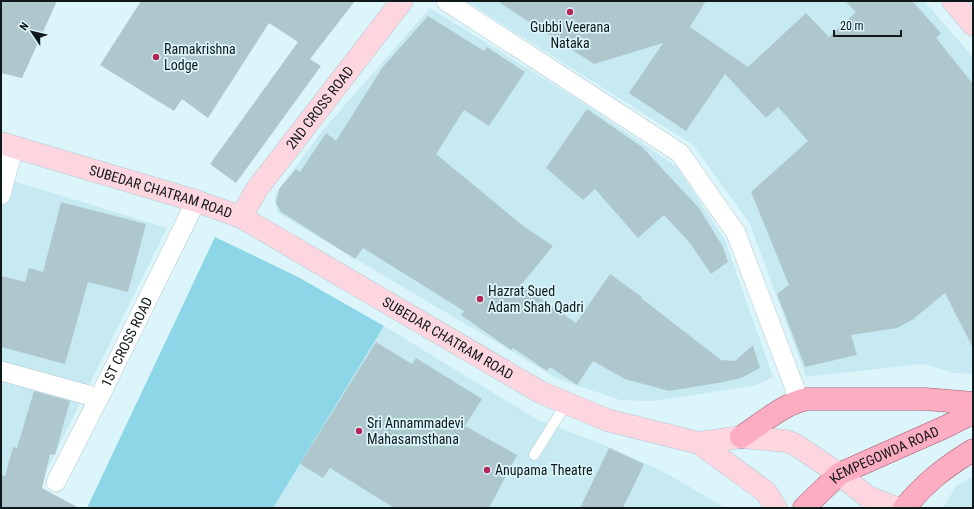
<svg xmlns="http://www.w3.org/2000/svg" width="974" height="509" font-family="'Roboto Condensed',sans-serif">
<rect width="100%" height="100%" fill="#dbf5fb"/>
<g fill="#c7eaf2">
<polygon points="466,1 924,1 973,57 973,374 955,373 923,364 806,377 750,224 693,145"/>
<polygon points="430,8 588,106 677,167 725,240 773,377 757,385 688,396 651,401 620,400 558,379 278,213 274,197 279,189 323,130"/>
<polygon points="1,177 167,228 28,508 1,508"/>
<polygon points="384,326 538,420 607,446 664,472 726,508 273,508"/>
<polygon points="973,476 973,508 943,508 956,486"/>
</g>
<polygon fill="#8dd6e7" points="215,237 298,277 384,326 273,508 87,508"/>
<g fill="#aec7cc">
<polygon points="1,1 57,1 22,78 1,73"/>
<polygon points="141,1 355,1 310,59 321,66 236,183 210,164 298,42 269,23 208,118 182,99 174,111 100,65"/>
<polygon points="497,1 706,1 690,27 748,67 806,13 829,37 856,12 845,1 912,1 941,33 936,38 973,84 973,348 945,293 912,320 897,328 851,335 857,355 805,367 777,294 789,285 751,192 808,141 778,107 766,118 725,74 686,131 629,93 663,43 594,64"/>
<polygon points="428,16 484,51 487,47 525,72 489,126 464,110 436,154 522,225 553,246 521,285 576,323 610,274 642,297 641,298 721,360 735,361 753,345 760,368 741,378 724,382 669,391 625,379 593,361 577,385 550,367 547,371 513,348 511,350 461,315 464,311 363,248 355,259 281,212 276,203 279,189 296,169 300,172 326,133 336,141 382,68"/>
<polygon points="587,109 642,147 699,208 723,247 728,262 711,274 690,243 664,215 638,238 595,189 583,200 546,168"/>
<polygon points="61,202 146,224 128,292 88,282 65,364 1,347 1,276 25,282 29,268 43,272"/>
<polygon points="376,342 412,364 416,358 482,399 465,426 517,455 489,508 394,508 330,468 323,478 300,464"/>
<polygon points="34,391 70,401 55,455 50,454 42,488 79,508 1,508 1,475 5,476 13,447 17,448"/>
<polygon points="609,448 644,464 623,508 580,508"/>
</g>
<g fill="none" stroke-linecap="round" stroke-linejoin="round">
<g stroke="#b1cad0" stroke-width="11">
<polyline id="lane" points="534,455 566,404"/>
</g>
<g stroke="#b1cad0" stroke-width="20">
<g id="street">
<polyline points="446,1 680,153 736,233 794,386 798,401"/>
<polyline points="1,195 14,146"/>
<polyline points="1,371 99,398"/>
<path id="s1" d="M 56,482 L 99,398 L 196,201"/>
</g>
</g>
<g stroke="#b1cad0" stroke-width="23">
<g id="secondary">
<polyline points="953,1 973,25"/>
<path id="s2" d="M 1,143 L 196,201 L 241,217 L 540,392 L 607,420 L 699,443 L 741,437 L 786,441 L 796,445 L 839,474 L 868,497 L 896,508"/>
<path id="s3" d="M 241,217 L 257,189 L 402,1"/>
<polyline points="699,443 766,492 776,508"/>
</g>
</g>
<g stroke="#a8566c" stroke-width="23">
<g id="primary">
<path d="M 741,437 C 761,424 783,404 807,399 L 925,399 L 973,403"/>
<path id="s4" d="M 804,508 L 839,474 L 945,427 L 973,413"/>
<path d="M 904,508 C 926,482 944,468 973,450"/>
</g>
</g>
<use href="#lane" stroke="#fff" stroke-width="10"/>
<use href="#street" stroke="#fff" stroke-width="19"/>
<use href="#secondary" stroke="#fed6e0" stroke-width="22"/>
<use href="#primary" stroke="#fdadc1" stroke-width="22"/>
</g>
<g fill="#b52657" stroke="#dbf5fb" stroke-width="1.5">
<circle cx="570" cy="12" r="4"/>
<circle cx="156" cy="57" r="4"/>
<circle cx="480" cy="299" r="4"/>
<circle cx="359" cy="431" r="4"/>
<circle cx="487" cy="470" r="4"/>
</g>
<g text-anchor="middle" stroke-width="3.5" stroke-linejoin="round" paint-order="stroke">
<g font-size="14" fill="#0f181a" stroke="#dbf5fb" text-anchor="start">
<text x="570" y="32" text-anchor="middle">Gubbi Veerana<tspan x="570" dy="16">Nataka</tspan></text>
<text x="164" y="54">Ramakrishna<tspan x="164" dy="16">Lodge</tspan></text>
<text x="488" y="296">Hazrat Sued<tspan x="488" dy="16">Adam Shah Qadri</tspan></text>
<text x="367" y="428">Sri Annammadevi<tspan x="367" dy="16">Mahasamsthana</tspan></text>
<text x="495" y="475">Anupama Theatre</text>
</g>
<g font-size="14" fill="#0f181a" stroke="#dbf5fb">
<text dy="5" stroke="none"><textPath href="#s3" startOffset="135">2ND CROSS ROAD</textPath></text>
<text dy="5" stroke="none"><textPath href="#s2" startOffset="167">SUBEDAR CHATRAM ROAD</textPath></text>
<text dy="5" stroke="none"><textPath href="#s2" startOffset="491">SUBEDAR CHATRAM ROAD</textPath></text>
<text dy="5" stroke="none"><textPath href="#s1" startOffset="157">1ST CROSS ROAD</textPath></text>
<text dy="5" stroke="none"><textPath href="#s4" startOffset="98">KEMPEGOWDA ROAD</textPath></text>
</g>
</g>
<rect width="974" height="509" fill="none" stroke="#0f181a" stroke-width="4"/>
<g transform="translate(32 32) rotate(305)" stroke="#dbf5fb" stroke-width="3" paint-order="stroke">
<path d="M0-3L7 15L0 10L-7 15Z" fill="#0f181a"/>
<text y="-6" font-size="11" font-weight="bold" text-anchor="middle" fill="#0f181a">N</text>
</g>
<path d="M834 30v6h67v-6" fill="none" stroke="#0f181a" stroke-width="2"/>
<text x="840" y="30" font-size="12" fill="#0f181a" stroke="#dbf5fb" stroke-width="3" paint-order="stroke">20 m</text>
</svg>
